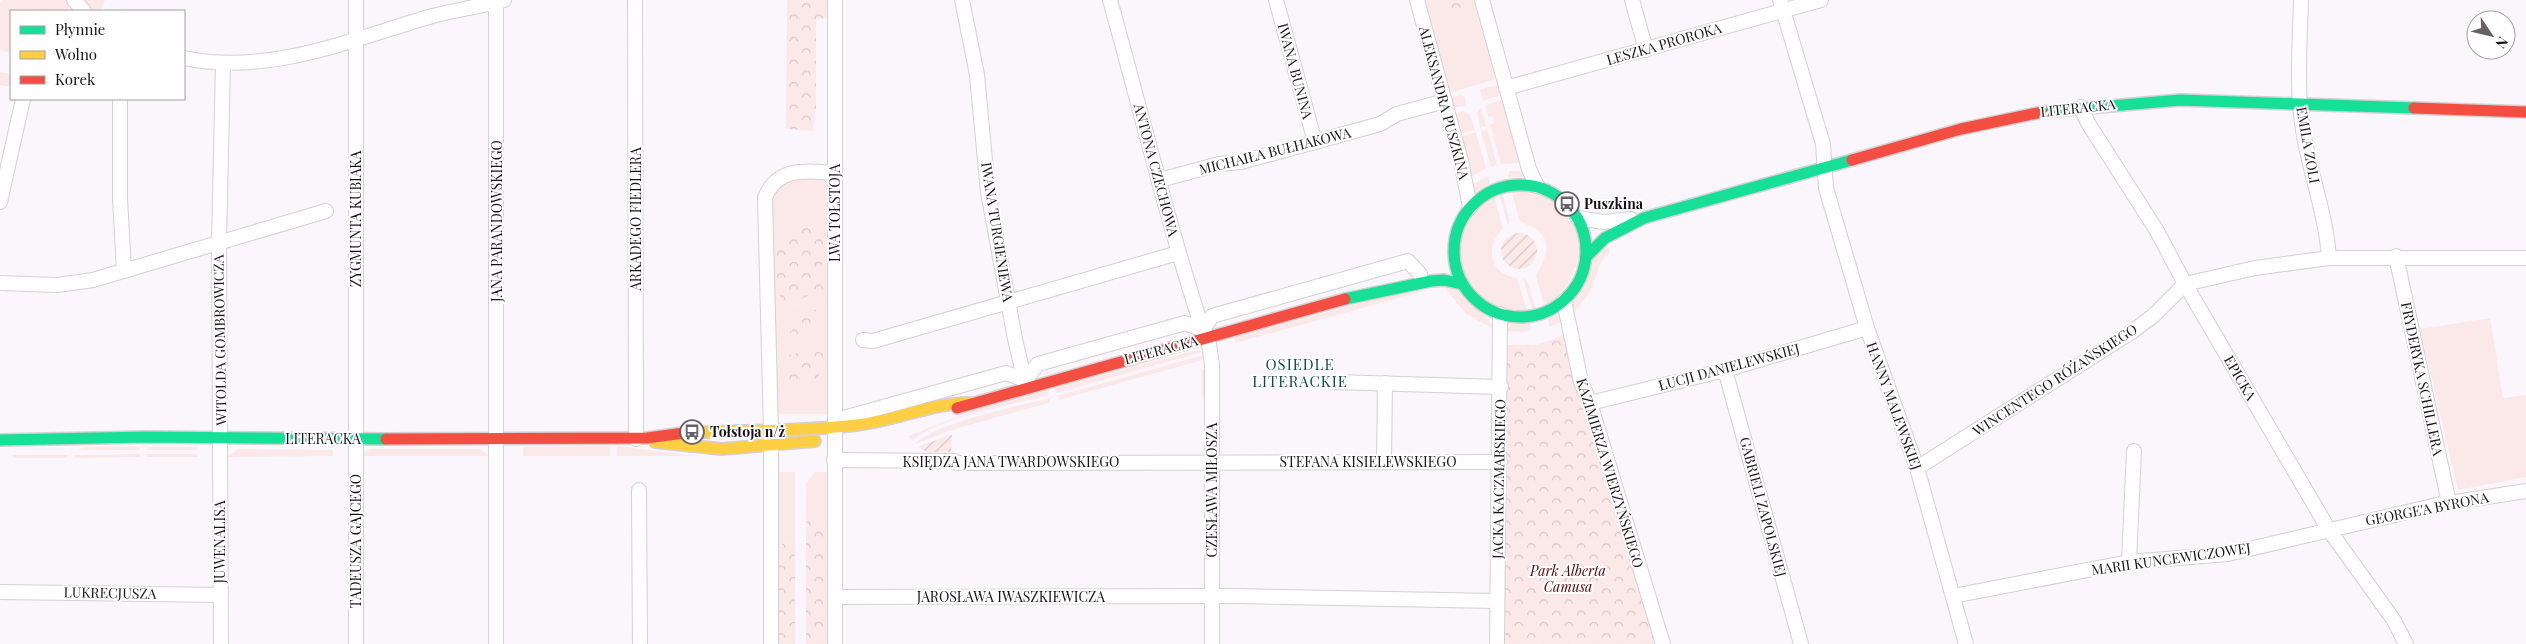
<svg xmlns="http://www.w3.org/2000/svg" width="2526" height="644" font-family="'Playfair Display',serif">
<defs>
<pattern id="forest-crowns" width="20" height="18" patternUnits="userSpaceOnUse" patternTransform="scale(1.25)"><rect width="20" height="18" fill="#fbe9ea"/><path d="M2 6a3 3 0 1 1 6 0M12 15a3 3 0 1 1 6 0" fill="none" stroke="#d6c7c8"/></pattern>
<pattern id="garden-furrows" width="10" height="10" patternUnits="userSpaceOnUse" patternTransform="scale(1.25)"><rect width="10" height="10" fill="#fbe9ea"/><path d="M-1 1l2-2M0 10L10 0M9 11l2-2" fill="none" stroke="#d6c7c8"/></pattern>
</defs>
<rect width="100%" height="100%" fill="#fbf6fb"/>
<g fill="#fbe9ea">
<polygon points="3,0 68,0 77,11 11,11 11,53 0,50 0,3"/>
<polygon points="81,0 105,0 100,11 91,11"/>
<polygon points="1421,0 1476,0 1497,79 1449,93"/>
<polygon points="0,72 11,74 11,87 0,85"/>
<polygon points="1498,85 1501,95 1483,101 1480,89"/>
<polygon points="1460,95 1465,97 1466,103 1464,106 1453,108 1451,98"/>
<polygon points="1501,100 1504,101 1522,163 1501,164 1490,125 1494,123 1493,116 1488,117 1485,105"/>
<polygon points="1481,107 1486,126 1480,128 1477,113"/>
<polygon points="1463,111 1470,115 1475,130 1458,134 1455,114"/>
<polygon points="1487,129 1497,165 1491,167 1481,131"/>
<polygon points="1476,132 1486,168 1469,178 1459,137"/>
<polygon points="1509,171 1523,171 1524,177 1508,178"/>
<polygon points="824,175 830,181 831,414 779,414 774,398 771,194 788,179"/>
<polygon points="1488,176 1490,183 1474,193 1471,185"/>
<path d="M 1523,191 C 1588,198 1597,275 1544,306 L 1536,275 C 1546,259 1554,239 1533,227 C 1527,224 1523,224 1519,219 L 1512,192 Z"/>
<polygon points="1502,193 1510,220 1508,226 1499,194"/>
<path d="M 1494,196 L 1503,229 C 1484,246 1490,275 1517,278 L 1527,311 C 1458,315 1432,229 1494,196 Z"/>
<path d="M 1607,243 L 1610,253 C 1597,260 1598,276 1592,288 C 1587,298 1579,306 1571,314 L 1572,303 L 1584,286 L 1594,257 Z"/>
<polygon points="1523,278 1527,281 1536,309 1532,310"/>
<path d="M 1445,288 L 1455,288 C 1466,304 1488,314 1494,329 L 1466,314 Z"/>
<polygon points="1428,290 1235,343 1234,337 1379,298"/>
<polygon points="1559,314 1562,321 1550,327 1548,319"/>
<polygon points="2490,318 2503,398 2526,395 2526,477 2458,490 2420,329"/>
<polygon points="1506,324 1530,324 1532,330 1523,332 1505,331"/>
<polygon points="1198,350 1202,352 1056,393 1054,387"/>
<polygon points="1204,355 1206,359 1059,400 1057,396"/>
<polygon points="1206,367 1206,391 1202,400 1202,370"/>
<path d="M 1047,389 L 1049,395 C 1016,404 934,418 913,441 L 908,436 L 973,411 Z"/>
<path d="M 1050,398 L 1049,403 L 951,430 L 915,444 C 934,423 1019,406 1050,398 Z"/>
<polygon points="137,446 140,450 78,450 84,447"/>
<polygon points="610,446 610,456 523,456 523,447"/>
<polygon points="617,446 699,456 617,456"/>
<polygon points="150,447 199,447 196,450 147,450"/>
<polygon points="238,449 333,450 333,456 228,457"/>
<polygon points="371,449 480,449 490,456 362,456 365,451"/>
<polygon points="140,454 140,457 75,458 75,455"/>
<polygon points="147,454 196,454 199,457 147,457"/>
<rect x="13" y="455" width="54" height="3"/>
<polygon points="777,472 795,472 795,546 787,542 777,547"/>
<polygon points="815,472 829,472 829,521 813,517 806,522 806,483"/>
</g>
<g fill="url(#forest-crowns)">
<polygon points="787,0 828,0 828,18 816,19 816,108 813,131 786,129"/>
<polygon points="1448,0 1467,0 1470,8 1463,16 1455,15"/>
<polygon points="795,227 814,227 826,236 826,250 820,270 825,274 820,285 829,291 829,302 813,303 811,294 778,311 774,306 782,302 776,286 775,254 789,241"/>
<polygon points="811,309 818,310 828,318 818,325 813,324 808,334 795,342 791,340 790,332 794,328 789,326 787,319 792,312"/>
<polygon points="1565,335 1571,365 1656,644 1502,644 1505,345 1536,345"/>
<path d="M 811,349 L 829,356 L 833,362 C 815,376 815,388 788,383 L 785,374 L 791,365 L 786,360 L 790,355 Z"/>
<polygon points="813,517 821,517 829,521 829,644 806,644 806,522"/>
<polygon points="787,542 795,546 795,644 777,644 777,547"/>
</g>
<g fill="url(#garden-furrows)">
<circle cx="1519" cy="251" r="18"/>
<polygon points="952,434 951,452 927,452 918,447"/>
</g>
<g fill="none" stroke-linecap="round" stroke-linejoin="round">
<g stroke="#d5d0d4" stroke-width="16">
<g id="street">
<polyline points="74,0 84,11"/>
<polyline points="356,0 356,644"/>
<polyline points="635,0 636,439"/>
<polyline points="835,0 835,644"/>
<polyline points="962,0 977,75 988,192 1015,339 1026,386"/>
<path d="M 1110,0 C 1141,111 1168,224 1204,334"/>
<polyline points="1276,0 1315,142"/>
<polyline points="1417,0 1461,161 1470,207"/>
<polyline points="1482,0 1529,169 1537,186"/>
<polyline points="1632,0 1646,50"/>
<polyline points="1780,0 1823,144 1826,188 1867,328 1917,468 1966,644"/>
<path d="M 2301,0 C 2300,43 2296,88 2303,130 C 2310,174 2326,214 2329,258"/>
<path d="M 184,58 C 267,76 350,40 429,17 C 454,10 479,7 504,0"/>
<polyline points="1506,88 1821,0"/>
<polyline points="120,99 120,198 124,271"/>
<polyline points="2081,107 2088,123 2157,231 2185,284 2329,530 2393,619 2406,644"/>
<polyline points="1160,180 1219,164 1241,162 1315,142 1380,124 1397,114 1445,101"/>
<polyline points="0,202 23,99"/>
<polyline points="1578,218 1604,222 1631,219"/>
<polyline points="2396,256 2449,503"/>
<polyline points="0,283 57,285 93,280 326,211"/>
<polyline points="1564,301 1581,382 1590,403 1663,644"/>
<polyline points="1208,337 1212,365 1212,644"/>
<polyline points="863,340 873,341 1178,253"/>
<polyline points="1725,370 1801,644"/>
<polyline points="1335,382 1501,387"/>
<polyline points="1590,403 1725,370 1867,328"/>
<polyline points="836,420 1006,373 1025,380 1038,364 1185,323 1203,330 1212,316 1408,261 1420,274"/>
<polyline points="834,460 954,461 957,463 1500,462"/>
<polyline points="1384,462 1385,383"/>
<polyline points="1917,468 2133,331 2153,316 2185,284 2255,268 2329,258 2526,258"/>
<polyline points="639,490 640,644"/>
<polyline points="2129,562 2134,451"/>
<polyline points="0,592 221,595"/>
<polyline points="1953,596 2129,562 2228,554 2437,505 2526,491"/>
<polyline points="835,597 1237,596 1496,601"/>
<polyline points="221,644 219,242 223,64"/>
<polyline points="496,644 496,2"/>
<path d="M 771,644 L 771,431 L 765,198 C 776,167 808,170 835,173"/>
<polyline points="1497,644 1500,314"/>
</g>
</g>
<g stroke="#d5d0d4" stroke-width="14">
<g id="fast">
<polyline points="2042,112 2180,100 2414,108"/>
<circle cx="1520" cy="251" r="66"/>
<polyline points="1586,257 1605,238 1644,218 1852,160"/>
<polyline points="1345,299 1431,281 1444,280 1462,284"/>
<polyline points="0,440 145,437 386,439"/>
</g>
</g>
<g stroke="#d5d0d4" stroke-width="14">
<g id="slow">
<path d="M 684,433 C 741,430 799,432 856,425 C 895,421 930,403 969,403"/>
<polyline points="655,442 722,449 815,441"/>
</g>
</g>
<g stroke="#d5d0d4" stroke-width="14">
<g id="jam">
<polyline points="2414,108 2526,112"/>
<polyline points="1852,160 1961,129 2042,112"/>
<polyline points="957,408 1345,299"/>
<polyline points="386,439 647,438 684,433"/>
</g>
</g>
<use href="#street" stroke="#fefefe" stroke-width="14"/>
<use href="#fast" stroke="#16e098" stroke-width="11"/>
<use href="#slow" stroke="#ffcf43" stroke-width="11"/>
<use href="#jam" stroke="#f24e42" stroke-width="11"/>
</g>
<defs>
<g id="bus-ring" transform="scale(1.25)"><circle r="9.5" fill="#fff" stroke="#676166" stroke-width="1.5"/><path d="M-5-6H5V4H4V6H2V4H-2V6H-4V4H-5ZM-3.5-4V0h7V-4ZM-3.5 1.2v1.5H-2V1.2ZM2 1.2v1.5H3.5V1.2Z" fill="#676166"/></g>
</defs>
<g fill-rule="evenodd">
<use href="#bus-ring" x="1567" y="204"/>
<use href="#bus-ring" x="692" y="432"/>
</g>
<g text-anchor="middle" stroke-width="4" stroke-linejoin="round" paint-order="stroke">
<g font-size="14" fill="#171116" stroke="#fff">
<text transform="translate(1664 44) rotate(-16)" y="5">LESZKA PROROKA</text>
<text transform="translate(1295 71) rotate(75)" y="5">IWANA BUNINA</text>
<text transform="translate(1444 103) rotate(75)" y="5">ALEKSANDRA PUSZKINA</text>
<text transform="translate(2078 108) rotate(-6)" y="5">LITERACKA</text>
<text transform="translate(2308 145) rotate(80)" y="5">EMILA ZOLI</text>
<text transform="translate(1275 151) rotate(-14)" y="5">MICHAIŁA BUŁHAKOWA</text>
<text transform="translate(1156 170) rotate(75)" y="5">ANTONA CZECHOWA</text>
<text transform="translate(835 213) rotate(-90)" y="5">LWA TOŁSTOJA</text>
<text transform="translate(356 219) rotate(-90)" y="5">ZYGMUNTA KUBIAKA</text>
<text transform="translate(636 219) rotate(-90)" y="5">ARKADEGO FIEDLERA</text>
<text transform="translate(497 221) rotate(-90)" y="5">JANA PARANDOWSKIEGO</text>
<text transform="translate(997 232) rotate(81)" y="5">IWANA TURGIENIEWA</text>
<text transform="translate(220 340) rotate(-91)" y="5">WITOLDA GOMBROWICZA</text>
<text transform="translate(1161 350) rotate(-15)" y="5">LITERACKA</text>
<text transform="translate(1729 367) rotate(-15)" y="5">ŁUCJI DANIELEWSKIEJ</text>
<text transform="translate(2240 378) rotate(60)" y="5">EPICKA</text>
<text transform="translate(2422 379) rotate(78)" y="5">FRYDERYKA SCHILLERA</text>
<text transform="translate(2055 380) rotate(-33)" y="5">WINCENTEGO RÓŻAŃSKIEGO</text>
<text transform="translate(1894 406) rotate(70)" y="5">HANNY MALEWSKIEJ</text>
<text x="323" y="444">LITERACKA</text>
<text x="1011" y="467">KSIĘDZA JANA TWARDOWSKIEGO</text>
<text x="1368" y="467">STEFANA KISIELEWSKIEGO</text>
<text transform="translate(1610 473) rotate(73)" y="5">KAZIMIERZA WIERZYŃSKIEGO</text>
<text transform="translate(1499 479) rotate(-89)" y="5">JACKA KACZMARSKIEGO</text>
<text transform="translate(1212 490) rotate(-90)" y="5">CZESŁAWA MIŁOSZA</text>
<text transform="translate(1763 507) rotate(75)" y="5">GABRIELI ZAPOLSKIEJ</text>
<text transform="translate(2427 509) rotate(-11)" y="5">GEORGE'A BYRONA</text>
<text transform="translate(356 541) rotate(-90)" y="5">TADEUSZA GAJCEGO</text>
<text transform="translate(220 542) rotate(-90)" y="5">JUWENALISA</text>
<text transform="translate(2171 559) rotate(-8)" y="5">MARII KUNCEWICZOWEJ</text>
<text transform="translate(110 593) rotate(1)" y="5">LUKRECJUSZA</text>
<text x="1011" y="602">JAROSŁAWA IWASZKIEWICZA</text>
</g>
<g font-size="14" font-weight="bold" fill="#171116" stroke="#fff" text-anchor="start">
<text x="1584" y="209">Puszkina</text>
<text x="710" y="437">Tołstoja n/ż</text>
</g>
<g font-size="14" font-style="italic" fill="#550308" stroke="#fff">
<text x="1568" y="576">Park Alberta<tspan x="1568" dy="16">Camusa</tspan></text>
</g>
<g font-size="15" letter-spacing="1" fill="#0b4b4e" stroke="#fff">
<text x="1300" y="370">OSIEDLE<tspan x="1300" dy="17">LITERACKIE</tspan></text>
</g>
</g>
<rect x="10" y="10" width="175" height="90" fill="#ffffff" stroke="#a2a0a2"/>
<rect x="20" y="26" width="25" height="8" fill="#16e098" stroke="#a2a0a2"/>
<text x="55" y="35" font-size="15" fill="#171116">Płynnie</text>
<rect x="20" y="51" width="25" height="8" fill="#ffcf43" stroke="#a2a0a2"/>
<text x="55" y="60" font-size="15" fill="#171116">Wolno</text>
<rect x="20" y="76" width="25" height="8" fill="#f24e42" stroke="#a2a0a2"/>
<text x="55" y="85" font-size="15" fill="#171116">Korek</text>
<g transform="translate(2491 35) rotate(125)"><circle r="24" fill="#ffffff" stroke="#a2a0a2"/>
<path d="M0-4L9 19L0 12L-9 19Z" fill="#676166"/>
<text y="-8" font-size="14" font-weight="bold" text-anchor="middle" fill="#171116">N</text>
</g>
</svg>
